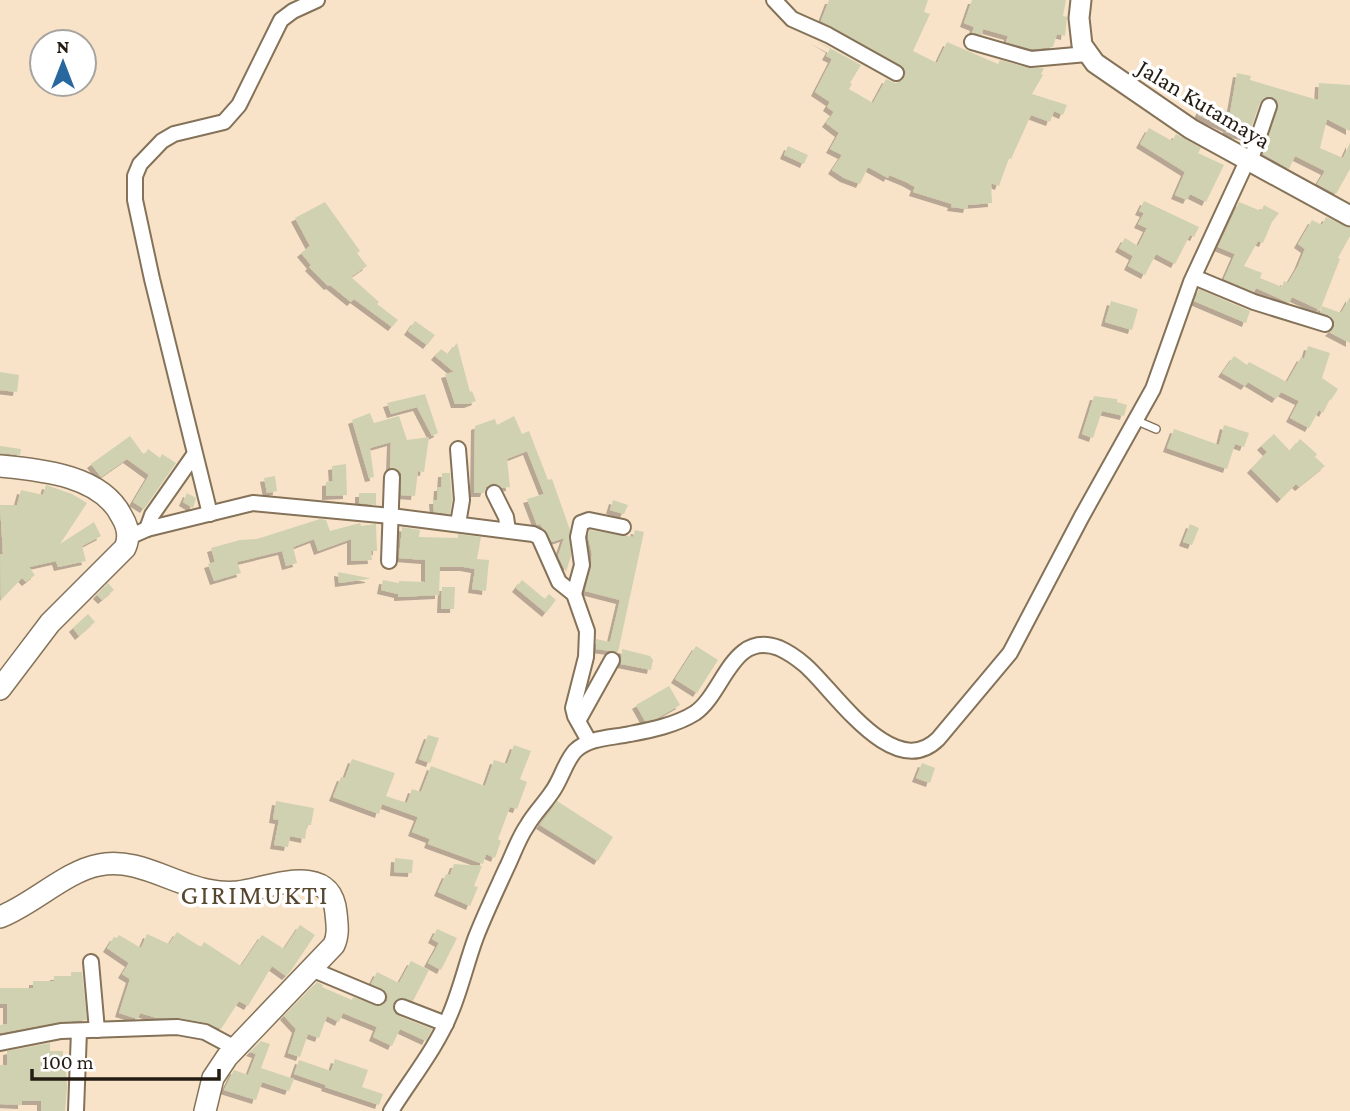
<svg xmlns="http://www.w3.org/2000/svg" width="1350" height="1111" font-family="'Crimson Pro',serif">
<defs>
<filter id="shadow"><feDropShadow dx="-4" dy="4" stdDeviation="0" flood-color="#0004"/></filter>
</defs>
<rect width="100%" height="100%" fill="#f8e3c8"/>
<g fill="#cfd1b0" filter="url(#shadow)">
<polygon points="829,0 928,0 924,12 930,14 913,51 937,63 947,42 998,64 1000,60 1029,68 1044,68 1041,74 1043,75 1032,94 1067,105 1063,115 1054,111 1050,122 1031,115 1011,159 1009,158 999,186 991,183 992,203 968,205 967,209 951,207 952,204 913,192 915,187 906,182 889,175 888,178 868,167 860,184 844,178 832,170 842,155 830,149 839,133 826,123 834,112 827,107 830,102 815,92 832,59 826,56 830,49 815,40 861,65 850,83 852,84 849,89 873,103 886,79 895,83 900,82 906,72 901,65 821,21"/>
<polygon points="972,0 1066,0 1063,16 1067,17 1065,36 1057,34 1053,47 1032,49 1006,42 1008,36 983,29 982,35 972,33 974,27 964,23"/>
<polygon points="1237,73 1251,76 1250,80 1318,100 1319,83 1350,85 1350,131 1327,119 1320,148 1343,158 1350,143 1350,169 1336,194 1317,184 1325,171 1295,156 1289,169 1263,154 1278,108 1277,100 1273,97 1266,97 1260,102 1248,137 1226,132 1227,128 1198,115 1204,102 1230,113"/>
<polygon points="1149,128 1172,141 1176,134 1201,148 1198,153 1224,165 1206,202 1190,194 1187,200 1175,195 1185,172 1140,144"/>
<polygon points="788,146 808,155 804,164 784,155"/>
<polygon points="1144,201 1199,227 1194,237 1190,235 1175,264 1156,254 1145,275 1128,266 1133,256 1119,248 1125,238 1138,246 1147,228 1138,224 1144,213 1139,211"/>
<polygon points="325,202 360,251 357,253 367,266 351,277 379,302 377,304 398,320 392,327 354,299 351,302 330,285 328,286 309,267 311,265 301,253 310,246 295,218"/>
<polygon points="1239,202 1261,211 1264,205 1279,213 1272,222 1263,243 1258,241 1244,266 1262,273 1260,278 1282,287 1284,281 1288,283 1298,266 1305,249 1298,244 1312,220 1322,225 1326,217 1350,228 1350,236 1338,258 1340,259 1320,310 1292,297 1289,303 1256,288 1254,292 1224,279 1235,254 1218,247"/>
<polygon points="1199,289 1250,311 1246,323 1194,301"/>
<polygon points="1350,297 1350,343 1329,332 1334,327 1334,321 1328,315 1320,312 1322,306 1341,313"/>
<polygon points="1111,301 1138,309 1132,330 1105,322"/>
<polygon points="415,321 435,335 427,345 408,331"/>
<polygon points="457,343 470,392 472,391 476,401 468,404 455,404 445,374 454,372 435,356 441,349 448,354"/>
<polygon points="1308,346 1330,353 1322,378 1338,389 1331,400 1330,399 1323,413 1319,410 1309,428 1290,418 1299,401 1281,392 1276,399 1248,382 1245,386 1222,373 1234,356 1247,365 1249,362 1287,382 1301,357 1304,359"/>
<polygon points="0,372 19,375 17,392 0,390"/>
<polygon points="425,394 438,433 432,436 417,407 391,414 387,403"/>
<polygon points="1094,396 1117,399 1117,402 1127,405 1124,416 1102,411 1093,438 1082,434"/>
<polygon points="370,413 374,423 399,416 407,440 429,437 424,472 418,471 415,496 401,495 401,473 396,469 390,468 391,442 370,448 374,477 369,478 352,420"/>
<polygon points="514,416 522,434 529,431 548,480 552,479 570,530 571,556 566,572 558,556 564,538 552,542 540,524 537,525 527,499 544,494 527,451 507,459 510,487 502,488 494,483 486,487 484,493 474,493 475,426 495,419 497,425"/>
<polygon points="1224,425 1249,433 1244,447 1235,444 1227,469 1167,448 1174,429 1219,445"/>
<polygon points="1274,434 1290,451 1300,439 1317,454 1315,457 1325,466 1299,487 1296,484 1281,499 1251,469 1267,452 1261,446"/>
<polygon points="130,436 144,455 148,449 160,458 162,454 176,463 144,509 133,502 149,475 127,459 101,477 91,464"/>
<polygon points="0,446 21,449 20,455 0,453"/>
<polygon points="346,464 347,495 326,496 326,482 333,481 332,466"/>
<polygon points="442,473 450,473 452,500 450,514 434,512 433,500 437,500 438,487 441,487"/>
<polygon points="275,476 277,491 267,493 264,478"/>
<polygon points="46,485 72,494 87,503 60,544 94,522 101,536 82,546 86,561 58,567 56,561 29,567 35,575 26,582 22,578 1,600 0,554 3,554 0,505 17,505 21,490 43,495"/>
<polygon points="187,493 196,498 193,508 183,502"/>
<polygon points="359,493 376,493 376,505 359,503"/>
<polygon points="613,500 628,505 624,514 610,510"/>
<polygon points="320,519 326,520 330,531 360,523 361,526 376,524 377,551 371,551 372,560 351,561 351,539 318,551 314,539 293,547 297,563 286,566 282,551 237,562 241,573 214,581 208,564 215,562 211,548 240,540 257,539"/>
<polygon points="1190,524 1199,528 1192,545 1183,542"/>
<polygon points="402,527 420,530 419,537 458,538 458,534 481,537 477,559 489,560 486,591 472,589 475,569 464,567 440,567 439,595 398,597 398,594 381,590 383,580 399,583 399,581 425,582 425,560 399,558"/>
<polygon points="589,530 633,537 635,530 644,532 618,652 596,649 596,639 610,642 620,600 585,591 591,567 592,554 588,537"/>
<polygon points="338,572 369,578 369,579 339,583"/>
<polygon points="522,580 545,599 549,594 556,600 546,613 516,588"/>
<polygon points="108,583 114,590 102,600 97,595"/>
<polygon points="442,587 455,587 454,609 441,609"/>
<polygon points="88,614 95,622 79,636 73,628"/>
<polygon points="696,646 718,660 697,693 675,679"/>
<polygon points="622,649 650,656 653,660 651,670 621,664"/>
<polygon points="669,686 680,705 656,719 645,721 636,705"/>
<polygon points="428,735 439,738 430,763 419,759"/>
<polygon points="514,745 531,751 520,779 527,782 517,809 510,807 498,839 501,841 495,858 486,854 483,864 428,844 430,839 412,832 418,817 382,804 379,814 333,797 341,777 345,778 352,759 395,773 386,796 407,803 412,789 421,792 431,766 485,786 494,760 507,764"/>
<polygon points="922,763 935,768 930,783 916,778"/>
<polygon points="276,801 314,808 311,825 307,825 305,839 290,836 288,847 274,845 279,820 273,819"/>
<polygon points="557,801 613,837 598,861 540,825"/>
<polygon points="395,858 413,860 412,873 394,872"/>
<polygon points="454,864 482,866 474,886 478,887 470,906 438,892 446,874 450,875"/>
<polygon points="300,925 315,935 290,972 286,976 272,966 248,1006 239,1001 221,1029 207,1023 179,1018 157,1018 140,1013 138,1019 119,1013 130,979 122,974 129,963 107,948 114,937 117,938 119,935 141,948 147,934 169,944 177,932 201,947 204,942 241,966 262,935 284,949"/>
<polygon points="437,929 457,938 441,970 428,963 439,943 432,939"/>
<polygon points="411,961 429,970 413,1001 400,998 393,1003 393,1009 399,1016 432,1029 426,1041 400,1029 392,1046 373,1037 377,1027 343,1013 339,1022 327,1016 319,1038 308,1034 300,1057 288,1053 296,1029 284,1016 317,982 323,985 322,987 352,1000 353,997 380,1006 387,1001 388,996 385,991 371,984 377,972 399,983"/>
<polygon points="71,972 82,972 87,1020 59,1022 0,1033 0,1025 7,1024 7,1004 0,1004 0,988 33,988 33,981 54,981 54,976 71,976"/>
<polygon points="261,1041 270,1044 261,1068 294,1079 289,1091 262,1082 256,1100 224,1090 234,1070 248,1075 256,1054 250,1052"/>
<polygon points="50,1043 50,1051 63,1051 63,1068 66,1068 67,1087 65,1111 41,1111 41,1101 22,1101 22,1105 0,1104 0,1065 7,1065 7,1051"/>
<polygon points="335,1059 368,1070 362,1087 383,1094 379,1105 325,1087 326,1085 294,1074 299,1060 331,1071"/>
</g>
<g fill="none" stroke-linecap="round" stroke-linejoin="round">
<g stroke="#847259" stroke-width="10">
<polyline id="service" points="1135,420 1156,429"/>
</g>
<g stroke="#847259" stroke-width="18">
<g id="minor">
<polyline points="774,0 792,19 828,35 896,73"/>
<polyline points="972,42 1031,59 1087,54"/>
<polyline points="1250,162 1269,106"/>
<polyline points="1194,277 1254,302 1325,324"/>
<polyline points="494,493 506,517 508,530"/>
<polyline points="210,514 152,279 135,200 135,176 140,164 162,141 174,134 224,122 239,105 281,20 293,11 317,0"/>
<polyline points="458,524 462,500 458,449"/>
<polyline points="147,529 152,515 194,455"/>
<polyline points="129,537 147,529 253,503 391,516 533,534 539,537 559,582 574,594 587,631 586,657 573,708 575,716 589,741"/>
<polyline points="389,561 392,477"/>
<polyline points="574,594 582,565 578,537 581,523 589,520 623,527"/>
<polyline points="578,721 612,660"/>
<polyline points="91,962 97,1030"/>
<polyline points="311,969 378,997"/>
<polyline points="402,1007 446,1024"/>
<polyline points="0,1043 61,1031 177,1027 205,1032 235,1048"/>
<polyline points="76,1111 79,1031"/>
<path d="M 391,1111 C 411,1079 437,1047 451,1012 C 461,988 467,961 476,937 C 485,914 496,891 506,869 C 513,855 518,839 527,826 C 534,814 544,804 552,792 C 561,780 565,762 575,751 C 589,737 612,738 630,734 C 651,730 676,725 695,713 C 724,693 732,630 779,648 C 788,652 798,659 805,665 C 834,690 893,783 938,739 L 1010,653 L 1082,516 L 1153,389 L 1191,282 L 1247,161"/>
</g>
</g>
<g stroke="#847259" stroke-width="23">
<polyline id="secondary" points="1081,0 1079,18 1082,45 1095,63 1191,129 1350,216"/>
</g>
<g stroke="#847259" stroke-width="24">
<g id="primary">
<path d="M 0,466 C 41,470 102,475 122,517 C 128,527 130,537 125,548 L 50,623 L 0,689"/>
<path d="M 0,917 C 32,905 66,871 99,865 C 136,857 171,883 207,890 C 217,892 228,893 238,892 C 270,888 331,860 336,913 C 337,924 339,934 334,945 L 227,1057 L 213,1078 L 205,1111"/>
</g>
</g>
<use href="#service" stroke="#fff" stroke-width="7"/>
<use href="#minor" stroke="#fff" stroke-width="14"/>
<use href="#secondary" stroke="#fff" stroke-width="19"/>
<use href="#primary" stroke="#fff" stroke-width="21"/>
</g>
<g text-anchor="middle" stroke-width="7" stroke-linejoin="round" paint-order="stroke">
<g font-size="24" fill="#241c12" stroke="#fff">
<text transform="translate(1204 104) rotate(31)" y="8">Jalan Kutamaya</text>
</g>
<g font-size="28" letter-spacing="2" fill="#58472f" stroke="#fff">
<text x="255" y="904">GIRIMUKTI</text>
</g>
</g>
<g transform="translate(63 63)"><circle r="33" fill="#ffffff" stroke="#a7a4a0" stroke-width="2"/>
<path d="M0-5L12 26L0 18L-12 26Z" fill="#28689e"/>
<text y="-10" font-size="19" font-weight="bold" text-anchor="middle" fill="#241c12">N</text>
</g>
<path d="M32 1069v10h187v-10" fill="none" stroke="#241c12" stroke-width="3.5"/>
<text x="42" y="1069" font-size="21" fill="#241c12" stroke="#ffffff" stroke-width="5" paint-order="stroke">100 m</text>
</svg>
